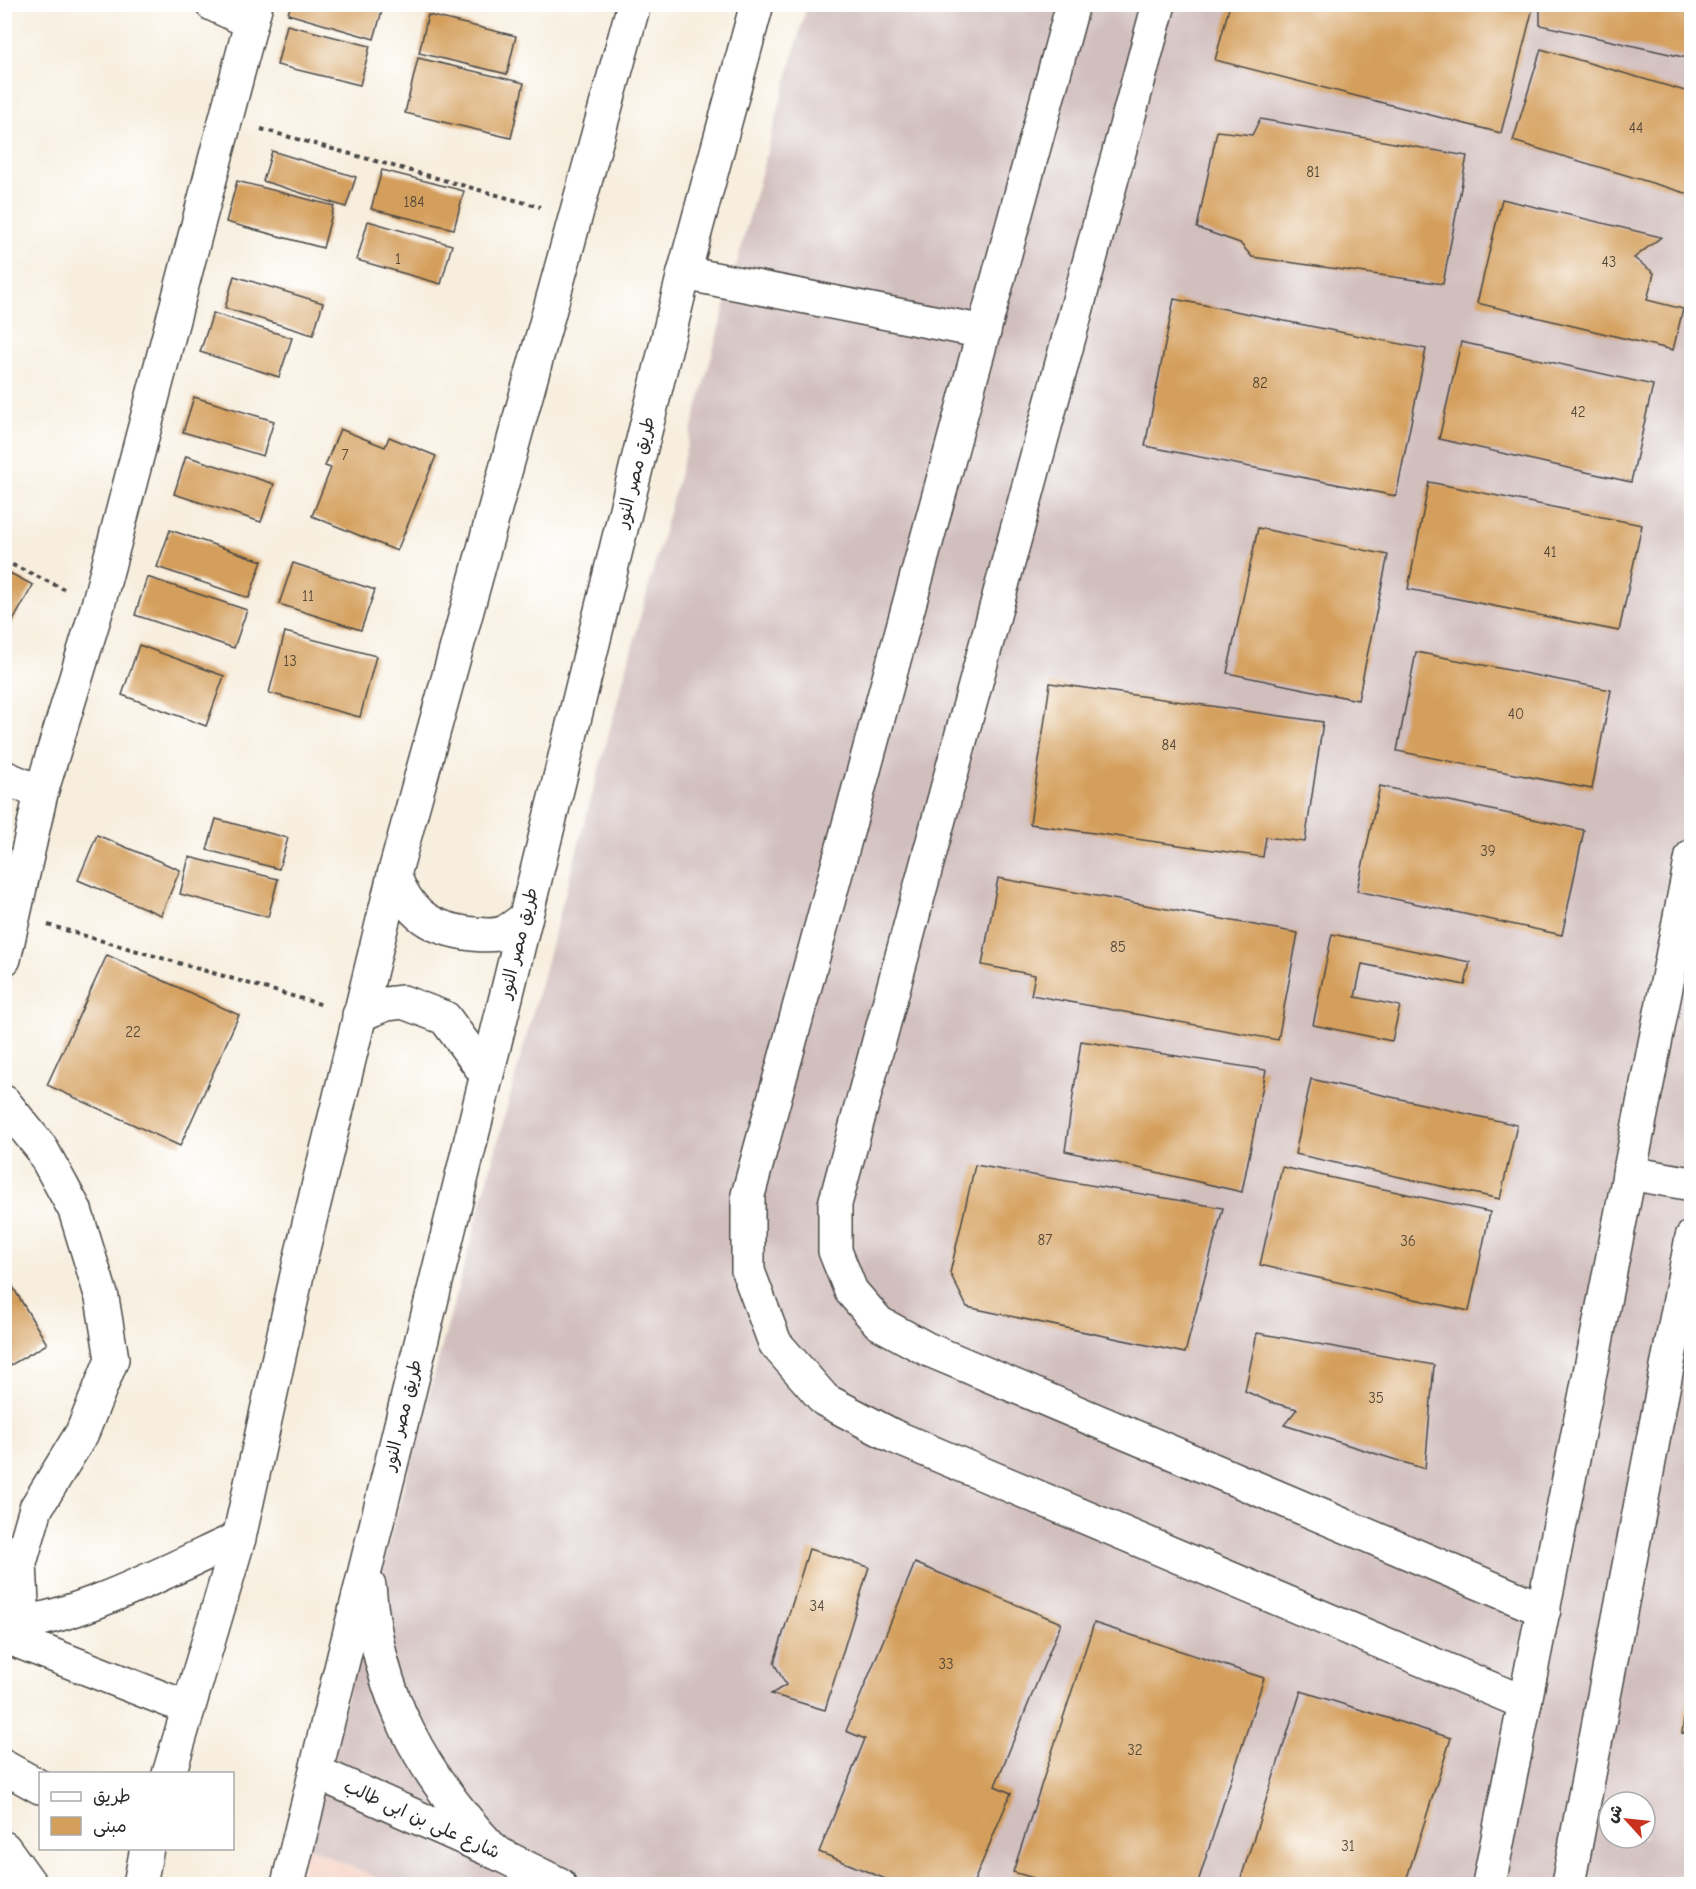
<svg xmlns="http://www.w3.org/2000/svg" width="1696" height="1889" font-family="'Comic Neue','Playpen Sans Arabic',sans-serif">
<rect width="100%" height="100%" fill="#fff"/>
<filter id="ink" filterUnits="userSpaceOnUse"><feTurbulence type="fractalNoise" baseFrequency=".0167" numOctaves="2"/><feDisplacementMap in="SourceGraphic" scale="12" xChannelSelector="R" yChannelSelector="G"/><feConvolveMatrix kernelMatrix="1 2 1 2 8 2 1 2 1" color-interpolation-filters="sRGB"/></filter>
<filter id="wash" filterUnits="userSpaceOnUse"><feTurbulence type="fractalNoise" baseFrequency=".008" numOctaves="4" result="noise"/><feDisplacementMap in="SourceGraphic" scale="24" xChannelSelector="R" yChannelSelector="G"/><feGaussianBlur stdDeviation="1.35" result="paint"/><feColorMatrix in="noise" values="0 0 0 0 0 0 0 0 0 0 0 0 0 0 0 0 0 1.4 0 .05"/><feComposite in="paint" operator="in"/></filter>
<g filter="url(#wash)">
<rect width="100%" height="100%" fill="#f7eede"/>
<polygon fill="#f6d2c4" points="306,1846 390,1884 300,1884"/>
<path fill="#d1bfbe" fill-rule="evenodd" d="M 807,5 L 1691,5 L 1691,1884 L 390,1884 L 306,1846 ZM 1609,1802 L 1645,1802 L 1645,1838 L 1609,1838 Z"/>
<g id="blocks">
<g fill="#d49f5b">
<polygon points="4,4 11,4 4,16"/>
<polygon points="291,4 384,4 374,39 288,14"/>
<polygon points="1230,4 1534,4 1501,133 1215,60"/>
<polygon points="1540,4 1692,4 1692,59 1540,25"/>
<polygon points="428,15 516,36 507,74 419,53"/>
<polygon points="287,25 370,46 360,85 277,65"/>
<polygon points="1541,49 1692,93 1692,195 1513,141"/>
<polygon points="418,58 524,83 511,138 405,113"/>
<polygon points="1260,119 1467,156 1443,284 1252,257 1240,243 1197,228 1217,131 1252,135"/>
<polygon points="272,151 356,177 346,207 263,181"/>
<polygon points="382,170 464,191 454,229 371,209"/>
<polygon points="237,181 334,206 323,248 226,222"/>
<polygon points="1502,199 1661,237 1634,258 1654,273 1647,300 1683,309 1673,350 1477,303"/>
<polygon points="368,221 452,245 441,284 357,260"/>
<polygon points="234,276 323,303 313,335 225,308"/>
<polygon points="1174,299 1426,349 1396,496 1145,446"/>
<polygon points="213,313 292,338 279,377 200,352"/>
<polygon points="1461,342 1653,385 1631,482 1439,439"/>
<polygon points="194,397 274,421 263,456 183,432"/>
<polygon points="340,429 385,447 389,437 436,456 397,551 312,516 331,468 325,466"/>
<polygon points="186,456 274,484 261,522 174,494"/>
<polygon points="1429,482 1642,525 1619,631 1408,589"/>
<polygon points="1258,528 1388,555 1358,700 1227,673"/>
<polygon points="170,530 262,561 249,598 157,567"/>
<polygon points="293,563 375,590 361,630 279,604"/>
<polygon points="4,570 33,585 4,637"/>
<polygon points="147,577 247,610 234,648 135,615"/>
<polygon points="285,632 376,656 360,717 269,693"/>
<polygon points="139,645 224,676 206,726 122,695"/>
<polygon points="1416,652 1611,690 1592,789 1397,751"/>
<polygon points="1050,683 1323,722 1305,842 1266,837 1263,857 1030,824"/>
<polygon points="1380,786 1584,830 1562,935 1357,891"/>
<polygon points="216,819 288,838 279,869 207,850"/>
<polygon points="97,835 180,870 161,915 78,880"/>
<polygon points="189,857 278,879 268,917 180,894"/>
<polygon points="998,878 1298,933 1278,1040 1031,995 1035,975 982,965"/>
<polygon points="1332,934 1470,962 1465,985 1362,964 1355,997 1400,1006 1392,1041 1313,1025"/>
<polygon points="107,955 239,1015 180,1146 47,1085"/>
<polygon points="1081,1041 1266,1070 1242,1192 1065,1151"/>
<polygon points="1311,1079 1517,1125 1500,1199 1295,1154"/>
<polygon points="975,1165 1223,1208 1185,1353 967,1307 950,1273"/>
<polygon points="1282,1167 1490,1212 1469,1311 1260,1265"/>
<polygon points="4,1272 47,1344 4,1369"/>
<polygon points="1257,1333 1434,1365 1425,1469 1284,1425 1297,1409 1270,1402 1245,1391"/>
<polygon points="809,1549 869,1567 825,1710 771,1694 786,1685 774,1663"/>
<polygon points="915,1563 1061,1623 995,1786 1011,1793 973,1884 898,1884 819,1852 865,1739 846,1731"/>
<polygon points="1094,1623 1264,1678 1199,1879 1201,1884 1054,1884 1013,1872"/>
<polygon points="1690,1674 1692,1674 1692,1734 1682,1733"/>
<polygon points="1301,1691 1451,1738 1405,1884 1239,1884"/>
</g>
</g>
</g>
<g filter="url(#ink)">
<use href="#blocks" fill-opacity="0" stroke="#4a4846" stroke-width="1.5"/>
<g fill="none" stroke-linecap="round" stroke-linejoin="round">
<g stroke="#4a4846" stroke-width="36">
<g id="minor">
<polyline points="212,4 251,22"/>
<polyline points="1073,4 748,1195 748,1271 775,1343 825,1400 893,1436 1525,1703"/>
<polyline points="1159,4 835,1204 835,1251 851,1291 879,1323 927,1349 1544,1610"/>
<polyline points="684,273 984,332"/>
<polyline points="4,777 41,793"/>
<path d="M 394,875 C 409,914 430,929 473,934 C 482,935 496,936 505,932 C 511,929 518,923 524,919"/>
<polyline points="4,959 41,793 98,605 256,4"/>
<polyline points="359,1015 386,1004 403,1002 445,1018 486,1074"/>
<polyline points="4,1102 41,1148 75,1210 102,1298 112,1359 82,1433 36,1508 20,1563 23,1624"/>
<polyline points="1629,1173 1692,1184"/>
<path d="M 369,1586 C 378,1696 421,1773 495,1852"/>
<path d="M 4,1623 C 62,1627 183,1563 239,1538"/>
<polyline points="4,1636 188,1708"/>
<polyline points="4,1767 40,1787"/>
<polyline points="316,1772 495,1852 559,1884"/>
<polyline points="169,1774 239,1538 300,1261 394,875 634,4"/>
<polyline points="4,1848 30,1884"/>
<polyline points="140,1884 147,1848"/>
<polyline points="288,1884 684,273 757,4"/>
<polyline points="1489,1884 1692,856"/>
<polyline points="1568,1884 1692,1237"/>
</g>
</g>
<g stroke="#4a4846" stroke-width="4" stroke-dasharray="4.5 4.5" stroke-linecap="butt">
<polyline points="261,129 540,207"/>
<polyline points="4,561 64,589"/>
<polyline points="48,925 323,1005"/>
</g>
<use href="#minor" stroke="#fff" stroke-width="33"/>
</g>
</g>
<g text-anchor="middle" stroke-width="4.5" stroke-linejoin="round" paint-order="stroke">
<g font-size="15" fill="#554837">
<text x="1636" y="133">44</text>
<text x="1313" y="177">81</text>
<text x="414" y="207">184</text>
<text x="398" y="264">1</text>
<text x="1609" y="267">43</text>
<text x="1260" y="388">82</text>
<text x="1578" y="417">42</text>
<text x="345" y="460">7</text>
<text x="1550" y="557">41</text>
<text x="308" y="601">11</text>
<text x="290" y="666">13</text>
<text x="1516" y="719">40</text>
<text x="1169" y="750">84</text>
<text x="1488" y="856">39</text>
<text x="1118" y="952">85</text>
<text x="133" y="1037">22</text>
<text x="1045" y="1245">87</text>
<text x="1408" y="1246">36</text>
<text x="1376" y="1403">35</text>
<text x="817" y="1611">34</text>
<text x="946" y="1669">33</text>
<text x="1135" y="1755">32</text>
<text x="1348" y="1851">31</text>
</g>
<g font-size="18" fill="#2b2b2b" stroke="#fff">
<text transform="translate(635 472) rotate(-76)" y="6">طريق مصر النور</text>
<text transform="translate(518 943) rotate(-76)" y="6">طريق مصر النور</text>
<text transform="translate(402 1415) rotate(-76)" y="6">طريق مصر النور</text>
<text transform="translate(422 1819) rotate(24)" y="6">شارع على بن ابى طالب</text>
</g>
</g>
<rect width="1696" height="1889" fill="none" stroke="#fff" stroke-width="24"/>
<rect x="39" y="1772" width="195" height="78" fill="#ffffff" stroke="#aaaaaa" stroke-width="1.5"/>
<rect x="51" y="1792" width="30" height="9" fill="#ffffff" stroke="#aaaaaa" stroke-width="1.5"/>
<text x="93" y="1802" font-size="18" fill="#2b2b2b">طريق</text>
<rect x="51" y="1817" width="30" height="18" fill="#d49f5b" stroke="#aaaaaa" stroke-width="1.5"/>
<text x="93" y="1832" font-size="18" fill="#2b2b2b">مبنى</text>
<g transform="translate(1627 1820) rotate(297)"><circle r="28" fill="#ffffff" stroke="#aaaaaa" stroke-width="1.5"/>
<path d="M0-4.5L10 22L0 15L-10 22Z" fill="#c8321e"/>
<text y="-9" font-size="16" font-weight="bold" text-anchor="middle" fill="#2b2b2b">ش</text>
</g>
</svg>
